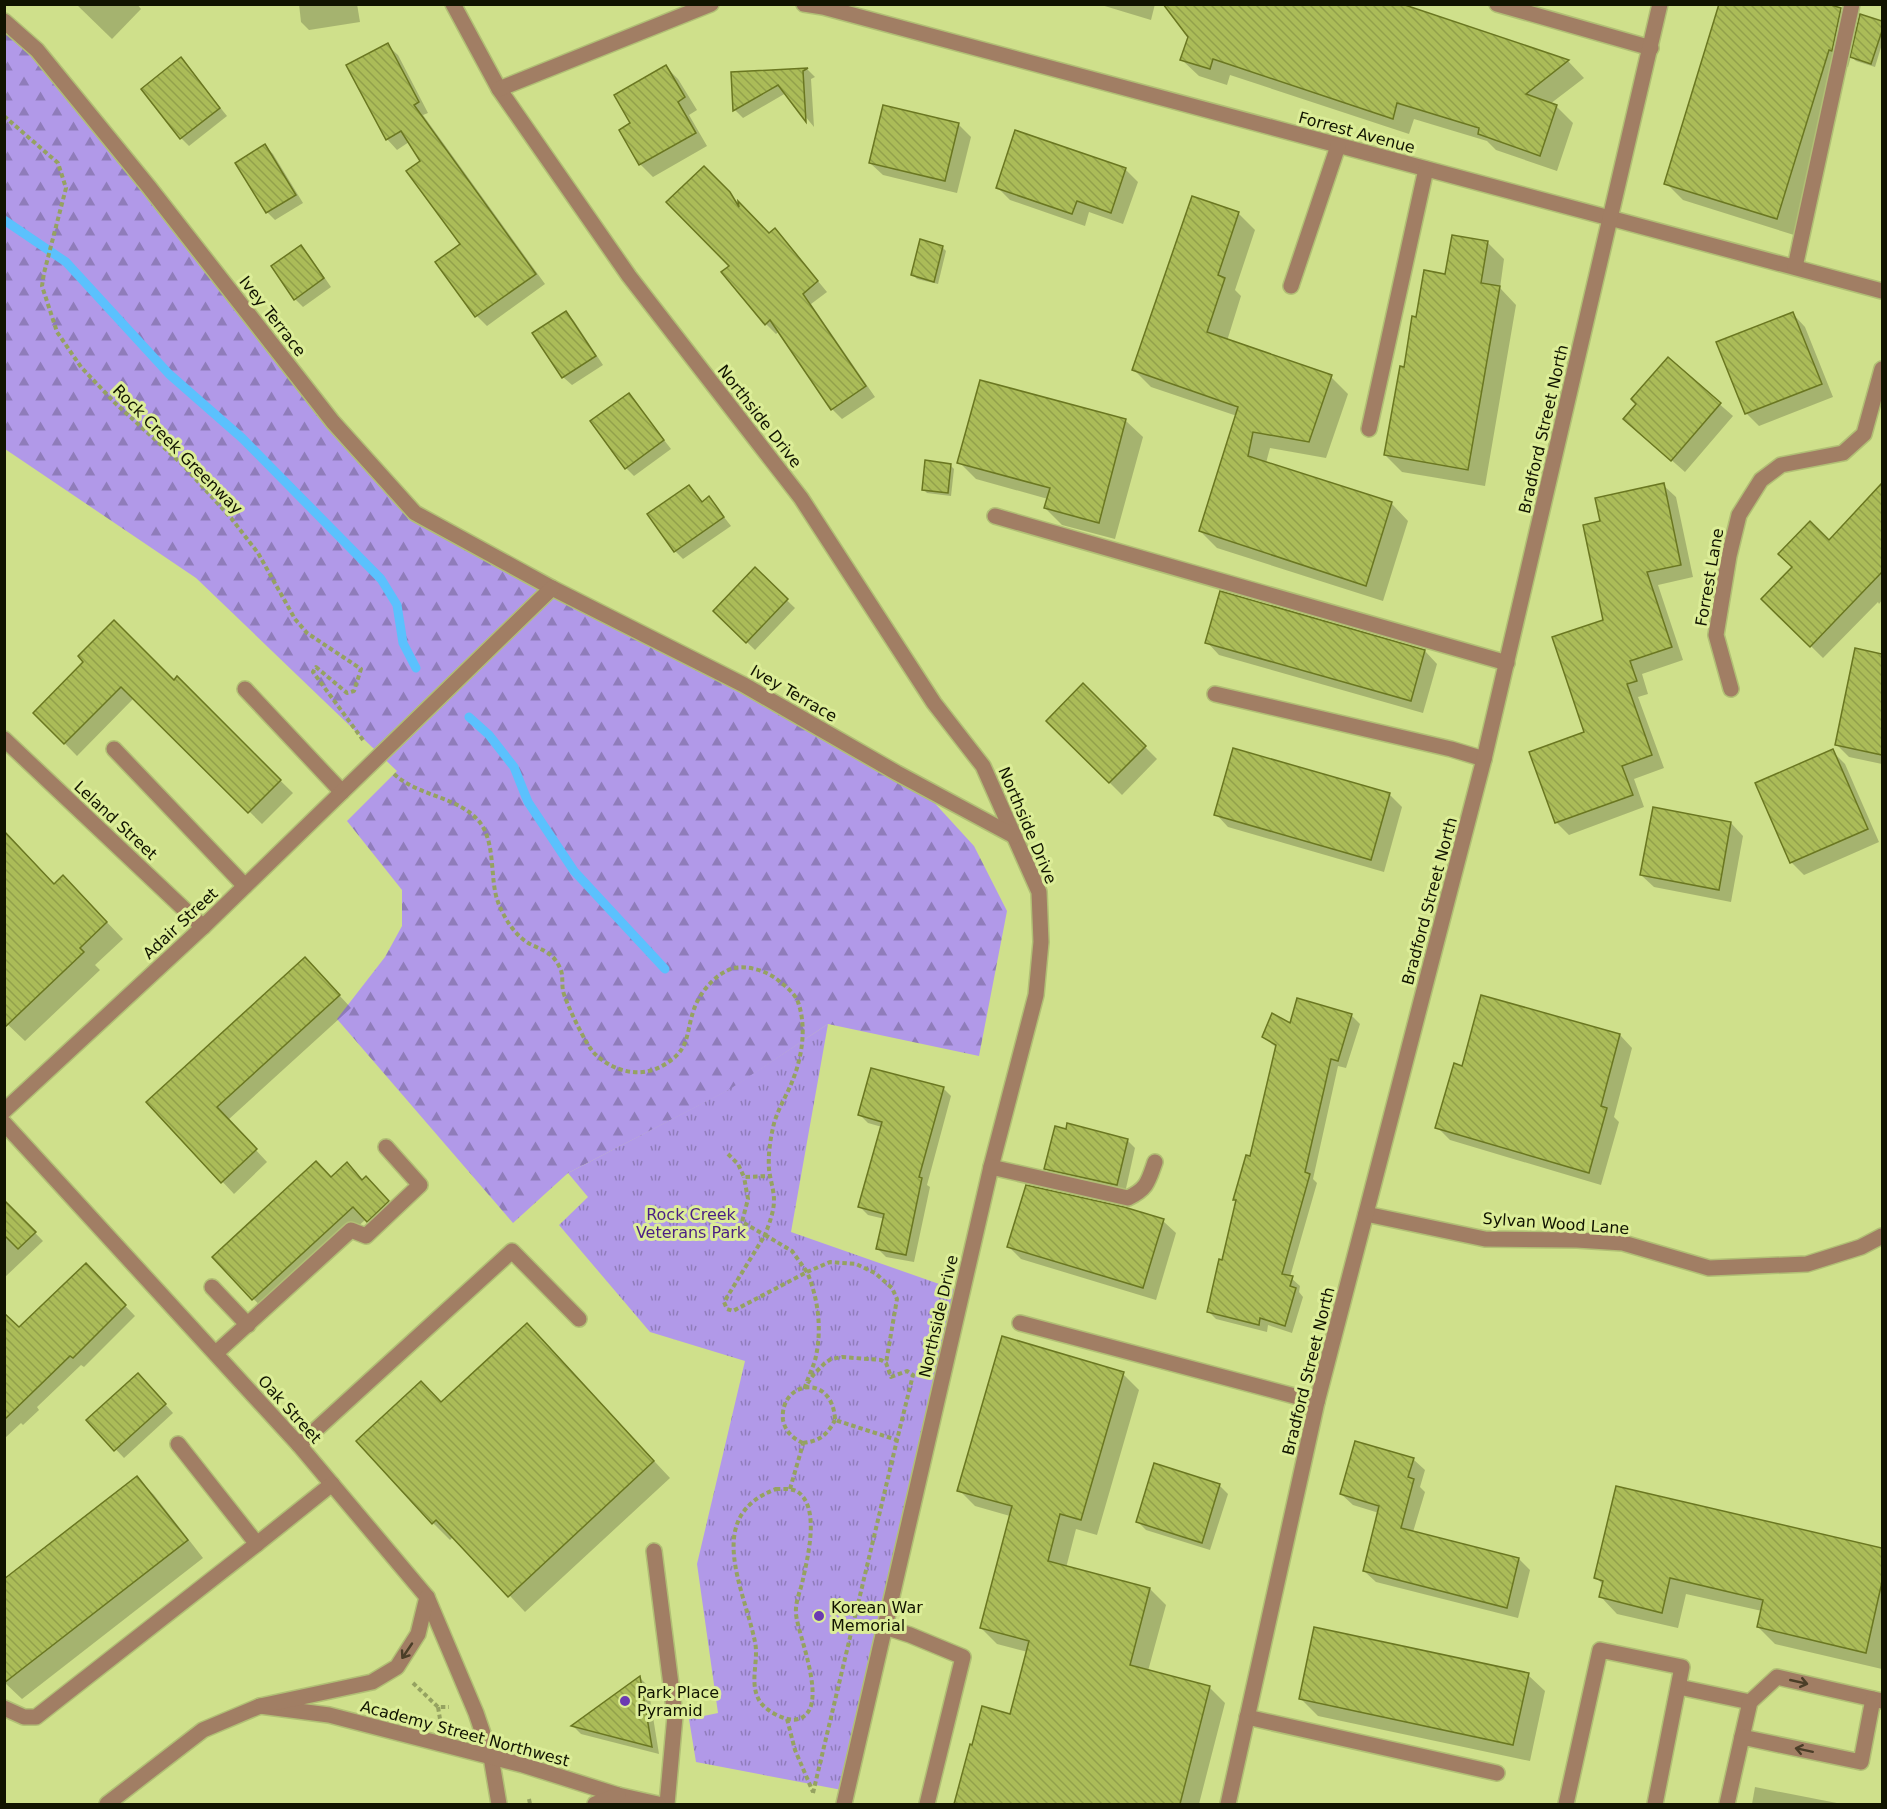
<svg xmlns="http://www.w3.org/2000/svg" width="1887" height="1809" font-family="'DejaVu Sans',sans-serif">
<defs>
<pattern id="forest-firs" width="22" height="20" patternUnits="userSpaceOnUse" patternTransform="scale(1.5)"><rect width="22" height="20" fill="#b199e8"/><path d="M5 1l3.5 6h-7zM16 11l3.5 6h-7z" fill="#8f7cba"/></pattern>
<pattern id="park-tufts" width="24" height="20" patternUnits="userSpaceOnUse" patternTransform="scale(1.5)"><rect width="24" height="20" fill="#b199e8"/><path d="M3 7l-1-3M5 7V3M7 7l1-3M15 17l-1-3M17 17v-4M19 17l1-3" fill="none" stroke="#8f7cba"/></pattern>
<pattern id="building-back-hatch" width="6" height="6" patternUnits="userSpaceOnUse" patternTransform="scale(1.5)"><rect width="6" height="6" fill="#abbc58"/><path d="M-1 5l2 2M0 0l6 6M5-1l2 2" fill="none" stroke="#92a14b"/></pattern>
</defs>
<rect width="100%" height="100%" fill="#cfe08b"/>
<polygon fill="url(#forest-firs)" points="4,26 174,215 415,513 919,786 974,846 1007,911 979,1056 828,1024 731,1089 568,1173 513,1223 337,1019 385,957 402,926 402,890 347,821 397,771 196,578 5,449"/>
<polygon fill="url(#park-tufts)" points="828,1024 791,1232 962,1292 847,1791 696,1762 689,1719 718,1713 697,1564 745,1361 650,1332 559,1225 588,1197 568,1173 730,1089"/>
<g fill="#0003">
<polygon points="76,4 137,4 141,9 112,39"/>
<polygon points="299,4 357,4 360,22 309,30 301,22"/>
<polygon points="1098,4 1155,4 1151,20"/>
<polygon points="1397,4 1568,61 1584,78 1550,104 1556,106 1573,123 1557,171 1496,150 1487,141 1414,119 1409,134 1230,75 1227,85 1199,76 1182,60"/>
<polygon points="1840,10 1858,28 1861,16 1882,23 1882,44 1875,67 1856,61 1851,56 1848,67 1845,66 1794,235 1683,200 1666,183"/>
<polygon points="387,45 398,55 428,113 423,115 545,284 487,326 477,316 438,262 462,245 422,161 409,142 397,150 387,139 348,66"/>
<polygon points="181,59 227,116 189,146 181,138"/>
<polygon points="666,67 678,79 697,110 689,115 707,146 653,177 640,164 632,124"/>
<polygon points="807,69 815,77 811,79 814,127 786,93 743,118 735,110 733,73"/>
<polygon points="958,124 971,137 957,193 883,175 870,163"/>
<polygon points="265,146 273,154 303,203 275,220 267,212"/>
<polygon points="704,168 769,235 784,240 827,292 811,304 875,397 842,419 832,409 779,331 776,334 766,324 731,266"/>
<polygon points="1125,169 1138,182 1123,224 1089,212 1085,226 1010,200 997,187"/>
<polygon points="1238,213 1255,230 1235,290 1241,296 1227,341 1331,377 1348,394 1326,458 1270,448 1266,463 1392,504 1408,521 1383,601 1217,548 1200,531 1237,416 1151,387 1134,370"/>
<polygon points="1488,243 1504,259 1500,288 1516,305 1485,486 1402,472 1385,455 1417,319 1446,276"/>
<polygon points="301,247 309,255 331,287 303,307 295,299"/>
<polygon points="942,247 946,251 938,284 917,279 913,275"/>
<polygon points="566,312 574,321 603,365 572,385 563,377 534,333"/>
<polygon points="1793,314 1805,327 1833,397 1759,426 1746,413"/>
<polygon points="1668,359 1733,416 1685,472 1625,419 1638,404"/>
<polygon points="981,381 1126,421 1143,437 1115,539 1062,525 1045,508 1048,499 976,479 959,462"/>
<polygon points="629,395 671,449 634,476 626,468"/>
<polygon points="950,465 954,469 951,496 927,493 923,489"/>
<polygon points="1663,485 1676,497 1693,577 1658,585 1683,660 1642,674 1648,694 1638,697 1664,768 1634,779 1644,807 1569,835 1556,822 1586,733 1605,621 1602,522"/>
<polygon points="1882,485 1882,600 1879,604 1878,602 1823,658 1763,599 1794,568 1829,542"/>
<polygon points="689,487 703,503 709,498 731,526 683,559 675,551"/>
<polygon points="755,570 795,608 755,650 715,611"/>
<polygon points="1207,642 1425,651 1437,664 1423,713 1219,655"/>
<polygon points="1856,650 1882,656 1882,764 1849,757 1837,745"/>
<polygon points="85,662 174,682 177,679 293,793 262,824 134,698 77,756 35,713"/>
<polygon points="1083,685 1157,759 1122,795 1048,721"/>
<polygon points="1234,750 1390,795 1402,807 1384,872 1228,827 1216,814"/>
<polygon points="1832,751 1845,764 1879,842 1804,875 1791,862"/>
<polygon points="1731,823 1743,836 1731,902 1654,887 1641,875"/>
<polygon points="55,885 80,894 123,939 95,965 100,970 25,1041 4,1021"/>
<polygon points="317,971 351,1008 228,1120 267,1162 234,1194 148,1102"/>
<polygon points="1298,1000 1352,1016 1360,1024 1346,1068 1338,1066 1313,1179 1317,1183 1290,1277 1300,1286 1299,1292 1303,1297 1292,1333 1268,1325 1267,1332 1216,1319 1208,1311 1237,1202 1235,1199 1251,1158 1277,1048 1263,1037 1291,1026"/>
<polygon points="1620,1035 1632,1048 1614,1117 1619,1122 1601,1185 1450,1140 1437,1127 1463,1068"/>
<polygon points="943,1088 951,1096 927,1185 930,1187 914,1262 886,1257 878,1249 885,1219 868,1215 860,1207 882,1127 868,1123 860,1115"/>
<polygon points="1127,1140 1135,1148 1125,1193 1053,1177 1045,1168"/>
<polygon points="331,1179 363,1181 379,1191 400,1214 380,1233 366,1219 266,1312 214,1257"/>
<polygon points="4,1201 43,1241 4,1278"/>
<polygon points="1163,1221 1176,1233 1156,1300 1021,1259 1009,1247"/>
<polygon points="86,1265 135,1316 84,1367 81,1365 37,1407 39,1410 23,1425 21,1423 4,1439 4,1349 19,1329"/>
<polygon points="543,1342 670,1478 525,1612 454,1536 450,1540 433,1523 358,1441 442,1404"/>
<polygon points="1123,1374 1139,1390 1097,1535 1076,1529 1066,1568 1150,1589 1166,1605 1148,1671 1209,1687 1225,1703 1199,1804 956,1804 971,1746 1011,1716 1028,1652 997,1644 981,1628 1010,1516 975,1506 959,1490"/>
<polygon points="146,1383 173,1413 124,1458 88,1420"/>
<polygon points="1413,1459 1425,1470 1420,1487 1425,1492 1413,1532 1519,1559 1530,1570 1518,1618 1376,1582 1364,1571 1379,1513 1353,1505 1341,1494"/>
<polygon points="137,1478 154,1495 203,1558 22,1699 4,1682"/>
<polygon points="1219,1485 1228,1494 1210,1550 1146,1530 1138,1522"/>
<polygon points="1617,1487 1882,1550 1882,1669 1775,1644 1758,1627 1762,1611 1686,1594 1678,1628 1617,1614 1601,1597 1603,1585 1596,1577"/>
<polygon points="1528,1675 1545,1691 1530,1761 1318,1716 1301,1699"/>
<polygon points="640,1678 648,1686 659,1754 581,1734 573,1726"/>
<polygon points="1755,1787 1842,1804 1752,1804"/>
</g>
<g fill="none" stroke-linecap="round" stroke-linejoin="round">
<g stroke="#5bc1fd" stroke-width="9">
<polyline points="4,220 66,262 169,374 242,438 381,579 397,605 403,643 416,668"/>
<polyline points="469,717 489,735 514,767 528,802 574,871 665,969"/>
</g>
</g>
<g fill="url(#building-back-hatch)" stroke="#6a7721" stroke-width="1.5">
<polygon points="1163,4 1402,4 1569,60 1526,94 1557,105 1540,156 1478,134 1479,128 1397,103 1393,119 1213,59 1210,69 1180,60 1188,37"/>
<polygon points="1719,4 1828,4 1841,8 1832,51 1829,50 1777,219 1664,184"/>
<polygon points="1860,14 1882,21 1882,31 1871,64 1850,57"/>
<polygon points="388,43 419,102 414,105 536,274 475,317 435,262 460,244 406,171 420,161 401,131 386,140 346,65"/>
<polygon points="181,57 220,108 180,139 141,89"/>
<polygon points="666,65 685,97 678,102 696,133 639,165 619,130 630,123 614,95"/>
<polygon points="808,68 803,71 806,122 778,85 733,111 731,72"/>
<polygon points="883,105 959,123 945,181 869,163"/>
<polygon points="1015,130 1126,168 1111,213 1077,201 1072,214 996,188"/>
<polygon points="265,144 296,195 266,213 235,163"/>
<polygon points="704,166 730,192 739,207 738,201 769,233 775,228 818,281 803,294 866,386 831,410 770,320 765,325 721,272 729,266 666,202"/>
<polygon points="1192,196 1239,212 1218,275 1225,278 1207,332 1332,375 1309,442 1253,432 1248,456 1392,502 1366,586 1199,531 1238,407 1132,370"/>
<polygon points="1452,235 1488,241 1481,283 1500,286 1468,470 1384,455 1400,366 1404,367 1412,316 1416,317 1424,270 1445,274"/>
<polygon points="920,239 943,246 934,282 911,275"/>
<polygon points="301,245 324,278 294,300 271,266"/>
<polygon points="566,311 596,356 562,378 532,333"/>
<polygon points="1793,312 1822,384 1745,414 1716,342"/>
<polygon points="1668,357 1721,403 1671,461 1623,419 1636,404 1631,399"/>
<polygon points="980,380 1126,419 1099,523 1044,508 1050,488 957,463"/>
<polygon points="629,393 664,440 625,469 590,421"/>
<polygon points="925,460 951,464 948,493 922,490"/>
<polygon points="1664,483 1681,565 1647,572 1672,647 1630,661 1637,681 1627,684 1652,755 1622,766 1633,795 1555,823 1529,752 1584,732 1552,637 1603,620 1583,525 1600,521 1595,498"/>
<polygon points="1882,483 1882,572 1810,647 1761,599 1792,567 1778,554 1810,521 1829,540"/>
<polygon points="689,485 702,502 709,496 724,517 674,552 647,514"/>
<polygon points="755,567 788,599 746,643 713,611"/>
<polygon points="1220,591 1425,650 1411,701 1205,643"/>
<polygon points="114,620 174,680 177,676 281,780 248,813 121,687 64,744 33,713 83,662 78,656"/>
<polygon points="1855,648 1882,654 1882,755 1835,745"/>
<polygon points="1083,683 1146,746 1109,783 1046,721"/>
<polygon points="1233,748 1390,793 1371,860 1214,815"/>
<polygon points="1833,749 1868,829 1790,863 1755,783"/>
<polygon points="1653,807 1731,822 1719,890 1640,875"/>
<polygon points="4,831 54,884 63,875 107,922 80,948 84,952 4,1028"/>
<polygon points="305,957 340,995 217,1107 257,1149 221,1183 146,1102"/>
<polygon points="1481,995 1620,1034 1601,1106 1607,1108 1589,1173 1435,1128 1454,1063 1462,1066"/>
<polygon points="1297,998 1352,1014 1338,1061 1331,1059 1305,1172 1310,1174 1282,1274 1293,1276 1290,1286 1296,1288 1285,1326 1260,1318 1259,1325 1207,1312 1219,1259 1222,1260 1236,1200 1233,1200 1246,1155 1250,1156 1276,1045 1262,1037 1272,1013 1290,1023"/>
<polygon points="871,1068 944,1087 919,1177 922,1178 906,1255 876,1249 884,1214 858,1207 882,1122 858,1115"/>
<polygon points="1067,1123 1128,1139 1117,1185 1044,1169 1055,1126 1066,1129"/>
<polygon points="316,1161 331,1177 347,1162 362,1180 366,1176 389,1201 367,1222 353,1207 252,1300 212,1257"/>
<polygon points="1026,1185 1124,1207 1164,1219 1143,1288 1007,1247"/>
<polygon points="4,1200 36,1232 18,1249 4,1235"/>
<polygon points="86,1263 126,1305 73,1358 70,1356 4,1420 4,1313 19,1327"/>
<polygon points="527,1323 654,1461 508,1597 436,1520 432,1524 356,1441 421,1381 441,1402"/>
<polygon points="1002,1336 1124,1372 1081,1520 1060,1514 1048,1561 1150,1588 1130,1665 1210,1686 1180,1804 954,1804 970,1744 972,1745 982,1706 1010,1714 1029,1641 980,1628 1012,1506 957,1491"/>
<polygon points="138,1373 166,1404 114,1451 86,1420"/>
<polygon points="1355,1441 1414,1458 1408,1477 1414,1479 1401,1528 1519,1558 1507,1608 1363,1571 1379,1506 1340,1494"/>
<polygon points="1154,1463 1220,1484 1202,1543 1136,1522"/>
<polygon points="137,1476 188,1540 4,1683 4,1579"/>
<polygon points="1616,1486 1882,1548 1882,1582 1866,1653 1757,1627 1763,1600 1670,1578 1662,1613 1599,1597 1603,1581 1594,1578"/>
<polygon points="1314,1627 1529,1673 1513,1745 1299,1699"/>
<polygon points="640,1676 652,1747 571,1726"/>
</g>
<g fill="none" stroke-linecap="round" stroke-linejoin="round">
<g stroke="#b1bf75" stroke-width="18">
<g id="minor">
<polyline points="453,4 499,89 629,276 801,498 934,703 983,766 1039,892 1041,942 1036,995 991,1167 844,1804"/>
<polyline points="804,4 823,7 1882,291"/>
<polyline points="1497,4 1651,48"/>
<polyline points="4,21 37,50 149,187 333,422 415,513 552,588 744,685 897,773 1014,836"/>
<polyline points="499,89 711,4"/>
<polyline points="1795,267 1852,4"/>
<polyline points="1291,286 1338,146"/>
<polyline points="1369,429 1426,169"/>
<polyline points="995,516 1507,663"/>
<polyline points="245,689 342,792"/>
<polyline points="1731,689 1716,635 1729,556 1739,515 1761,480 1781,465 1843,453 1864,434 1882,369"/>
<polyline points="1215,694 1451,749 1484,759"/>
<polyline points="4,739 203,927"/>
<polyline points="114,749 245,886"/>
<polyline points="4,1111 203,927 552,588"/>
<polyline points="4,1123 299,1445 427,1597 476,1713 491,1757 499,1804"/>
<path d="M 991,1167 L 1128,1198 C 1147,1189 1148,1182 1155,1162"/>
<polyline points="1366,1214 1485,1239 1577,1240 1623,1243 1709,1268 1807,1264 1861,1247 1882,1236"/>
<polyline points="212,1287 248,1325"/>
<polyline points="1020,1323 1317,1402"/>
<polyline points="216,1353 351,1230 366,1236 420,1185 386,1147"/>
<polyline points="299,1445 512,1251 579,1319"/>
<polyline points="257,1544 332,1484"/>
<polyline points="654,1551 675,1716 667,1804"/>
<polyline points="885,1627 910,1635 963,1657 927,1804"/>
<polyline points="1679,1687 1750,1702"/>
<polyline points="260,1706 329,1715 523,1765 618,1795 658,1804"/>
<polyline points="4,1708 24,1717 36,1717 257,1544 178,1444"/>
<polyline points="1247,1717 1497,1773"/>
<polyline points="1742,1737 1750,1702 1777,1677 1882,1701"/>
<polyline points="107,1804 203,1730 260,1706 372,1682 397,1667 418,1634 427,1597"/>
<polyline points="595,1804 618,1795"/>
<polyline points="1228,1804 1317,1402 1484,759 1660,4"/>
<polyline points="1566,1804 1600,1650 1682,1667 1655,1804"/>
<polyline points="1727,1804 1742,1737 1861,1762 1873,1699"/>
</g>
</g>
<g stroke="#95a261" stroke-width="4" stroke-dasharray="4.5 3" stroke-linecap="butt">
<polyline points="4,116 58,163 66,188 44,273 42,286 57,332 81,367 116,404 182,464 231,518 258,553 295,619 307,633 361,669 354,691 347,693 316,667 313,672 363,740"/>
<path d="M 394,774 C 418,796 455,796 477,819 C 497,840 489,879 498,902 C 504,918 515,936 530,944 C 540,949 550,952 556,961 C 565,974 561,978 563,991 C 566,1003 587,1048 596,1055 C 615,1072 640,1078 662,1066 C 691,1050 685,1035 694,1009 C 700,992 716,973 734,968 C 749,965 770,972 780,982 C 787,987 795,994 798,1002 C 807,1027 802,1058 792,1082 C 786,1097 776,1112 773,1128 C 770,1140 768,1157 769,1169 C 770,1179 774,1190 774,1200 C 774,1212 769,1224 765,1235 L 742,1222 L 748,1199 L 744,1177"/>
<polyline points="728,1154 738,1164 744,1177 770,1176"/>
<polygon points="765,1235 792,1251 807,1272 733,1311 727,1309 724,1302"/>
<path d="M 803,1443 C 793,1439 785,1431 783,1420 C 779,1381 833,1372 835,1420 L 897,1440 L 913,1375 L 907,1371 L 891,1377 L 886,1363 L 881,1360 L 842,1357 L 831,1359 L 825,1363 L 814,1374 L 805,1387 C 808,1377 814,1366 816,1356 C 822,1328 818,1298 807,1272 L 830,1262 L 856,1264 L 875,1273 L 892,1288 L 897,1299 L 886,1363"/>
<path d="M 803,1443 C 820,1441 827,1435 835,1420"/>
<path d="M 776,1489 C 783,1489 792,1488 798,1492 C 820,1508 808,1556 803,1579 C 801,1590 795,1601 796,1614 C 798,1636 831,1710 798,1719 C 787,1723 764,1710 759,1700 C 749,1682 759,1661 755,1642 C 744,1588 703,1516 776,1489 Z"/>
<polyline points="790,1489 803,1444"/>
<polyline points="413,1683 438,1707"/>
<polyline points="440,1719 438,1707 449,1707"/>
<polyline points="787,1719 795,1750 813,1792"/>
<polyline points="813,1793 897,1440"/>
<polyline points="529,1799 530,1804"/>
</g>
<use href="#minor" stroke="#a17e64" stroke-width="15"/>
</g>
<defs><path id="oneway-shaft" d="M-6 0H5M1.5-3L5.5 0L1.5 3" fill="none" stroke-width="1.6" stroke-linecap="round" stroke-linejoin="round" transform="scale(1.5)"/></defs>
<g stroke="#4b3e28">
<use href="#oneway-shaft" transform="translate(407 1651) rotate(124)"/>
<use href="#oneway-shaft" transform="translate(1799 1682) rotate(13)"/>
<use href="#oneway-shaft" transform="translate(1804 1750) rotate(-168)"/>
</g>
<g fill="#6b3ab2" stroke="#dced98" stroke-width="2">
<circle cx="819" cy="1616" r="6"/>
<circle cx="625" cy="1701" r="6"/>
</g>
<g text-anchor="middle" stroke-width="6" stroke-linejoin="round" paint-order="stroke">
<g font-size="16" fill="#111400" stroke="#dced98">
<text transform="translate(1357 132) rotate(15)" y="6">Forrest Avenue</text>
<text transform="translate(273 316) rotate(52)" y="6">Ivey Terrace</text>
<text transform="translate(760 416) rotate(52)" y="6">Northside Drive</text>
<text transform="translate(1543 429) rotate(-77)" y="6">Bradford Street North</text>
<text transform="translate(178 449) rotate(45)" y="6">Rock Creek Greenway</text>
<text transform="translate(1709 577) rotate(-80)" y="6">Forrest Lane</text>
<text transform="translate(794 693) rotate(30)" y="6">Ivey Terrace</text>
<text transform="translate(116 820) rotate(43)" y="6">Leland Street</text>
<text transform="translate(1028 825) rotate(67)" y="6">Northside Drive</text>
<text transform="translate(1429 901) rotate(-75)" y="6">Bradford Street North</text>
<text transform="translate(180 923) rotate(-43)" y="6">Adair Street</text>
<text transform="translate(1556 1223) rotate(4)" y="6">Sylvan Wood Lane</text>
<text transform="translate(938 1316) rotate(-77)" y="6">Northside Drive</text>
<text transform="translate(1308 1371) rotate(-76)" y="6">Bradford Street North</text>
<text transform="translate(290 1409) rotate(48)" y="6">Oak Street</text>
<text transform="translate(465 1733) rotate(15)" y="6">Academy Street Northwest</text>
</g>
<g font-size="16" fill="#4a1e84" stroke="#dced98">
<text x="691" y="1220">Rock Creek<tspan x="691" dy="18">Veterans Park</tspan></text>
</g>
<g font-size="16" fill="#111400" stroke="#dced98" text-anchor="start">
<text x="831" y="1613">Korean War<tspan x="831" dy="18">Memorial</tspan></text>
<text x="637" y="1698">Park Place<tspan x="637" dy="18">Pyramid</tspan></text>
</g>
</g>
<rect width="1887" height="1809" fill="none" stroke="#111400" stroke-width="12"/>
</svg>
